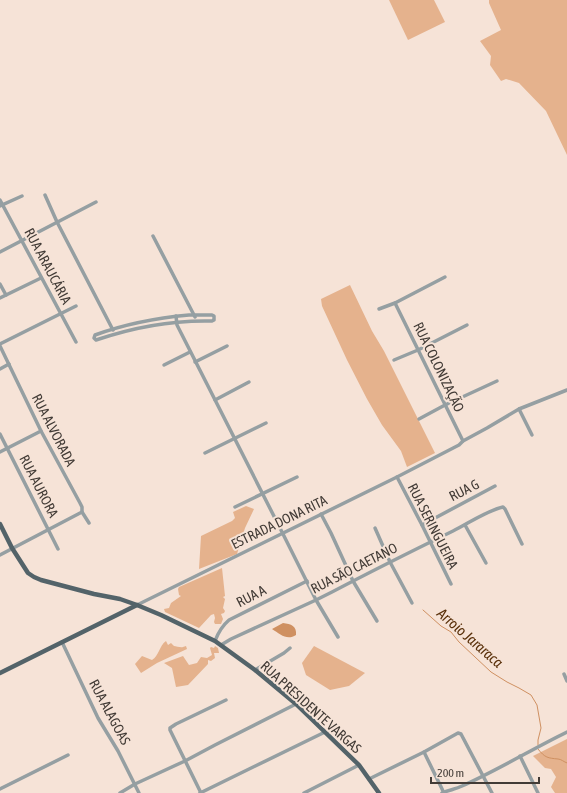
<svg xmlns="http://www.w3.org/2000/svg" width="567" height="793" font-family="'Asap Condensed',sans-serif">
<rect width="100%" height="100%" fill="#f6e3d7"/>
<g fill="#e5b28d">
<polygon points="389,0 434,0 445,22 408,40"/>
<polygon points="489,0 567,0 567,155 546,111 519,83 506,79 501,81 490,65 491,56 480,41 501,30 489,3"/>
<polygon points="350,285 372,331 384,351 435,453 407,467 401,451 382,425 367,399 347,360 322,306 321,299"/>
<polygon points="246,506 254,509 245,528 237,554 199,569 201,536 232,521 235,518 233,512"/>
<polygon points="222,568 225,596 223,597 225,599 223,608 225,611 224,613 221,614 223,619 221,624 215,624 214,622 215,618 214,614 211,615 199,628 165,612 164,609 169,608 171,603 181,596 179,595 178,589 179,587"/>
<path d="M 166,641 L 168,645 L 171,643 L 174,646 C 176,646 181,648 183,647 C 184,647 185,646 186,646 L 187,649 L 157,663 L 141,673 L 135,664 L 142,656 L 152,660 C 159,656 159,646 166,641 Z"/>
<polygon points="215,646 218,648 219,653 214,653 215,658 211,661 208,660 208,664 188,685 176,687 172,668 164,663 183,656 189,665 197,663 201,657 207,658 212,655 210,648 211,647 214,648"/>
<polygon points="314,646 365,673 349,686 330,690 306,675 302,663"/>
<polygon points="567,739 567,793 555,793 551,787 556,777 551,769 545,768 533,756"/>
</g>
<path fill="#cf9061" d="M 283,623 C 291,624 297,626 296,635 C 287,641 280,634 272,629 Z"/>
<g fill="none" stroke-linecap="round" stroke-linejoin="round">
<g stroke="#cf9061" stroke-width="1">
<polyline points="423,610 441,626 451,632 459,642 491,672 507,682 519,688 531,695 537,705 541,728 538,740 538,745"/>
<path d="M 538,749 C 545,758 548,758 558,759 C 561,759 564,762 567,763"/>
</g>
<g stroke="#959fa2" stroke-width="3.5">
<polyline points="45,195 57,222 113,330"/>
<polyline points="0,200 76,342"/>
<polyline points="0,206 22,196"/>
<polyline points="153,236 194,315 195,317"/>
<polyline points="0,252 96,202"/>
<polyline points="0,284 6,295"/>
<polyline points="0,298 41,278"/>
<polyline points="395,303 463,441"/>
<polyline points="379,309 395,303 445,277"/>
<path d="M 189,315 L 212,315 L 214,316 L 214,320 L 212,321 C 172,320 134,327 96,340 L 94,338 L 95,335 C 125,324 156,318 189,315 Z"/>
<polyline points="176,316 177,325 282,532 316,600 338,637"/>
<polyline points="0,344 76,306"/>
<polyline points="0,346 41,431 80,503 82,507 82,512 89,523"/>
<polyline points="394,360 418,350 467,325"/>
<polyline points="195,362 227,346"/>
<polyline points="164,365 190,352"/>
<polyline points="0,369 9,364"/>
<polyline points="215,400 249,382"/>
<polyline points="519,409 532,435"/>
<polyline points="419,419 445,405 497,381"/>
<polyline points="0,434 58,549"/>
<polyline points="0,452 41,431"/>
<polyline points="205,453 266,423"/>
<polyline points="397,477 422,525 451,584"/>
<polyline points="235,507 297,477"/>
<polyline points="321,514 331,533 353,581 377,621"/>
<polyline points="422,525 495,486"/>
<polyline points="465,525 486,563"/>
<polyline points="375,528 390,562 412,603"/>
<polyline points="0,555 82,512"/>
<polyline points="137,605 397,477 459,445 463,441 487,428 519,409 567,390"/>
<path d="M 215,641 C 218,633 222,626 229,620 L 307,581"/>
<polyline points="62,642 98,718 118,751 139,793"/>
<path d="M 221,645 L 231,639 L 316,600 L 332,592 C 372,571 412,551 453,531 C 469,523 486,511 503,507 L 505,509 L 522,544"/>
<polyline points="255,670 284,653 290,648"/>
<polyline points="564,674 567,681"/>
<polyline points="424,752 444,793"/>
<polyline points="520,756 538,793"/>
<polyline points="369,779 424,752 458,733 461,734 492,793"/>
<polyline points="0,789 68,755"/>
<polyline points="120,793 135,784 185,761 215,745 296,704"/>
<polyline points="200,793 325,732"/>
<polyline points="201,793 170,730 170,728 176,724 226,700"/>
<polyline points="304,793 359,765"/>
<path d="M 442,793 C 449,790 456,789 462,786 C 498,770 532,749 567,732"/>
</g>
<g stroke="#536369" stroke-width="4.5">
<polyline points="0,524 12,548 28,573 34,577 41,580 94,594 120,599 137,605 161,615 215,641 255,670 296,704 359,765 379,793"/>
<polyline points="0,673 137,605"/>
</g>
</g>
<g text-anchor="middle" stroke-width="4" stroke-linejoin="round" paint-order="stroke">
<g font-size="14" fill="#423b36" stroke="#f6e3d7">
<text transform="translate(48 266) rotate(62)" y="5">RUA ARAUCÁRIA</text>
<text transform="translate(439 367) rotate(64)" y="5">RUA COLONIZAÇÃO</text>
<text transform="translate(54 430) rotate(63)" y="5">RUA ALVORADA</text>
<text transform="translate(39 486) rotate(63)" y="5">RUA AURORA</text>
<text transform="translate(464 490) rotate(-27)" y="5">RUA G</text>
<text transform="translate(279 522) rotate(-26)" y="5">ESTRADA DONA RITA</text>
<text transform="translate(433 526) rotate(63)" y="5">RUA SERINGUEIRA</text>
<text transform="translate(354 568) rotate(-27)" y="5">RUA SÃO CAETANO</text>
<text transform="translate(251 596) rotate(-27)" y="5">RUA A</text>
<text transform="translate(311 707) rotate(42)" y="5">RUA PRESIDENTE VARGAS</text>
<text transform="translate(110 712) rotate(62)" y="5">RUA ALAGOAS</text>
</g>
<g font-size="15" font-style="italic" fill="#5a310b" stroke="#f6e3d7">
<text transform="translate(470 638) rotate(41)" y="5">Arroio Jararaca</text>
</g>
</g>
<path d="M431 777v6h108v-6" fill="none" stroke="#423b36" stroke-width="2"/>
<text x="437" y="777" font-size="12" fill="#423b36" stroke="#f6e3d7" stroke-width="3" paint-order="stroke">200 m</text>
</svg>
